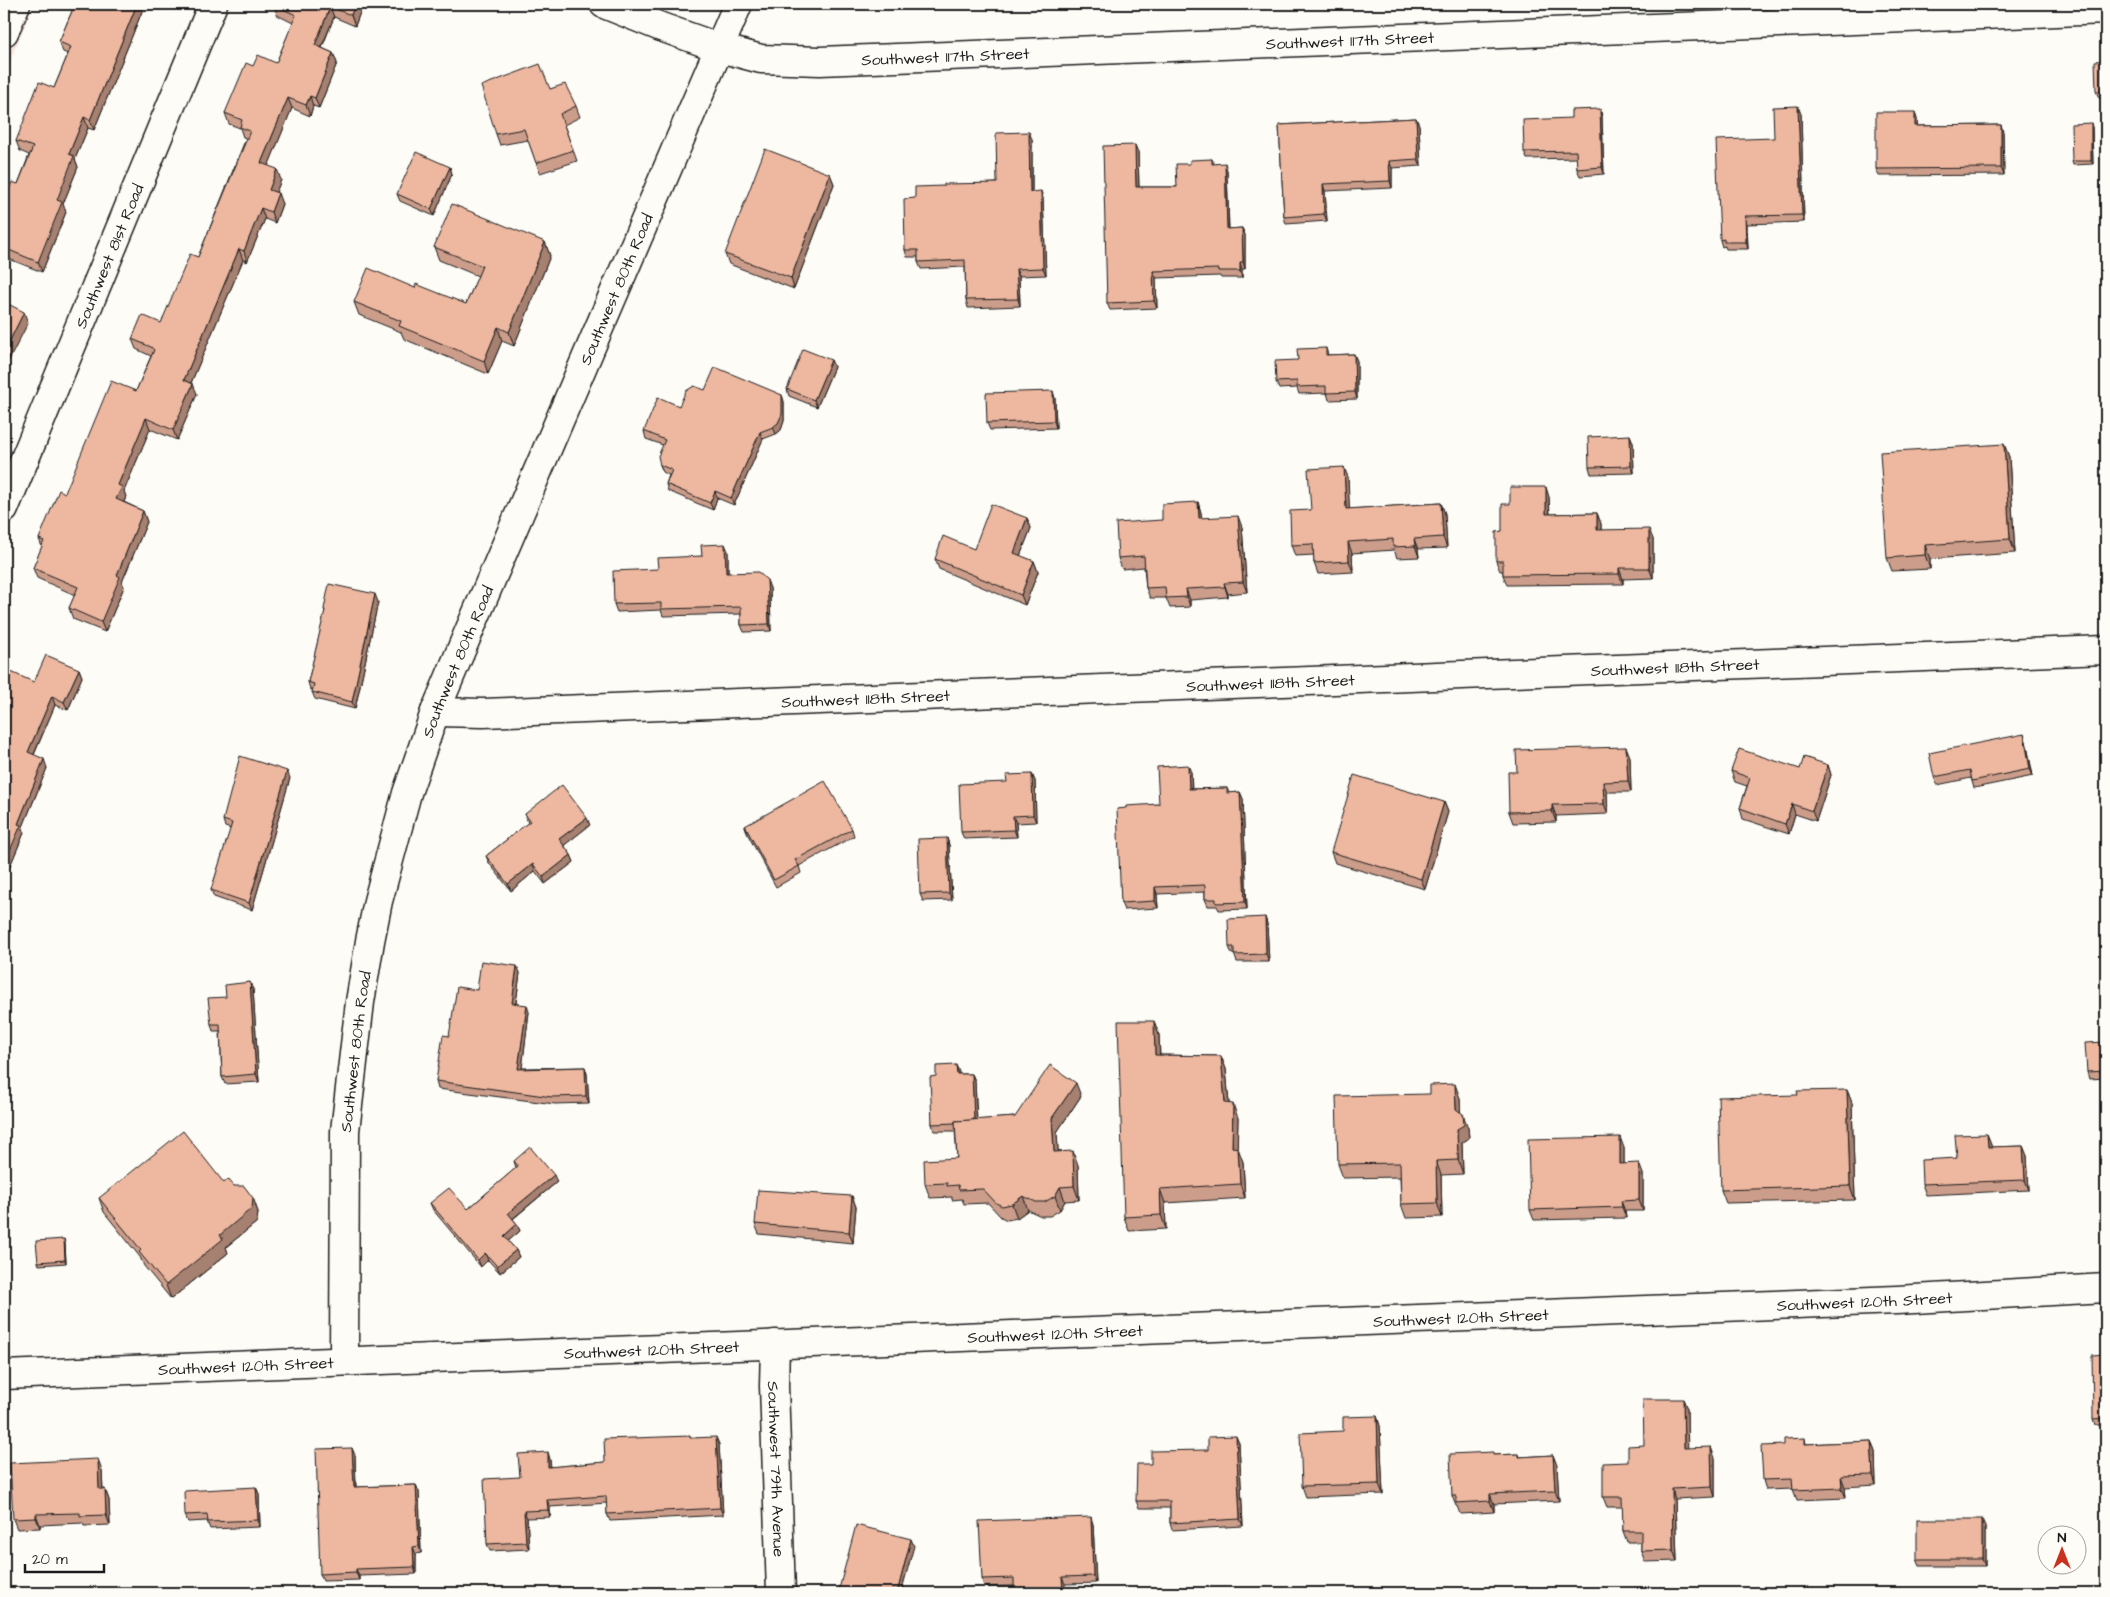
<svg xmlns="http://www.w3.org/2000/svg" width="2110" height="1597" font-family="'Architects Daughter',sans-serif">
<rect width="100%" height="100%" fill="#fdfcf7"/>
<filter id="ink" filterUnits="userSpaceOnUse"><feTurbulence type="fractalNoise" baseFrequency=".02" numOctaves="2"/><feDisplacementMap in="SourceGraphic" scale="10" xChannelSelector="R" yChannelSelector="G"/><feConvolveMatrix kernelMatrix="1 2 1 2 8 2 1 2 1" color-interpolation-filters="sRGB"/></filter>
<g filter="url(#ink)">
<polygon fill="#f8e7dd" points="4,4 34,4 4,75"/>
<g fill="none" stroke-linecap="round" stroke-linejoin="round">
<g stroke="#1c1c1c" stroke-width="31">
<g id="minor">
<path id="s1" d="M 604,4 L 661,27 L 720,48 L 761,59 L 820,61 L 2106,10"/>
<polyline points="4,32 16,4"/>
<path id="s2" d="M 4,509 L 213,4"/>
<path id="s3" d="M 435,712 L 483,713 L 2106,650"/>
<path id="s4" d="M 775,1344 L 774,1386 L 781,1593"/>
<path id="s5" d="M 344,1361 L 345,1131 L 360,1002 L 370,941 L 378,901 L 407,793 L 435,712 L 467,636 L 738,4"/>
</g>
</g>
<g stroke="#1c1c1c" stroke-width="31">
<g id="tertiary">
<path id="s6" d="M 4,1375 L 1897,1300 L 2106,1288"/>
</g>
</g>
<use href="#minor" stroke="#fdfcf7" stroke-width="28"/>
<use href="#tertiary" stroke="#fdfcf7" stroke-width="28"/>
</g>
<g fill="#cc9d8a" stroke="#1c1c1c">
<polygon points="75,4 145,4 94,130 88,128 75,159 78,167 63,204 66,212 42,272 4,257 4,203 18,184 29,155 20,151 16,141 54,88 68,54 63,52 59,42"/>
<polygon points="363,4 355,26 334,17 322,48 333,53 337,63 319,108 313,106 310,116 292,108 268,166 281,180 276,192 282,204 275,223 265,219 247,262 243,260 191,383 197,394 177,440 150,429 124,491 126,497 124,502 143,511 147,522 122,582 124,587 105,632 73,619 69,608 75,595 37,578 33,568 42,547 39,539 65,493 136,391 151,356 136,349 132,339 161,323 198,257 246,138 243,137 240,128 229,124 225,113 253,66 276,63 293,23 277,15 274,5"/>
<polygon points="2106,60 2106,98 2099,98 2096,91"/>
<polygon points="550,89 576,106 580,117 564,125 577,161 540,173 528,140 500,145 496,134"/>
<polygon points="1600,109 1602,116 1604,174 1580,176 1577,169 1577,158 1527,159 1524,152 1571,118"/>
<polygon points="1801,114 1804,222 1747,224 1748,249 1726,249 1725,246 1722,247 1720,240 1774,138"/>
<polygon points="1416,118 1419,125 1421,166 1392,168 1392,188 1325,191 1327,221 1286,224 1284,217 1279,125"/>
<polygon points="1917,119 1917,126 2001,125 2003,132 2004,175 1879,176 1876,169"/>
<polygon points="2092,127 2093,164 2073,165 2072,161"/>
<polygon points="1032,139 1032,192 1043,198 1046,275 1019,276 1020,306 968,308 966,300 965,267 921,269 918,262 918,257 907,257 905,250 915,198 944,186 997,183"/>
<polygon points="1138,152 1139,187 1177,187 1190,164 1212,159 1214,164 1227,170 1229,229 1242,228 1245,235 1245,269 1242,269 1242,278 1221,278 1220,276 1156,278 1157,308 1110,310 1107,303"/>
<polygon points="450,167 452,174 434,216 400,201 397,194"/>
<polygon points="830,174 834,184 794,289 729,264 725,254"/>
<polygon points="545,242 550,256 514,346 502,341 488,374 404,339 401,332 359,315 354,302 415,288 466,304 478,276 439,260 434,247"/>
<polygon points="1326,348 1328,355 1354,354 1357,361 1357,399 1329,400 1327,393 1299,394 1297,388 1279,389 1276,382 1298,360"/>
<polygon points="831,360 834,367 817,407 789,396 787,389"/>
<polygon points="705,390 782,395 784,402 784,421 781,430 776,434 763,439 734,505 717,498 713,510 668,491 666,484 669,475 663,472 660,465 663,445 646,439 644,431 679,406"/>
<polygon points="1055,398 1056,428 990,430 987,423"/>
<polygon points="1630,435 1633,443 1634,473 1591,474 1589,467"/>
<polygon points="2004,444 2009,457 2015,553 1930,559 1930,569 1892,571 1887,558"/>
<polygon points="1348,477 1349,509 1441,503 1445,514 1447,548 1418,549 1419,557 1397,558 1394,550 1352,553 1353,572 1318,574 1314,563 1314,555 1295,556 1291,545 1311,510"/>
<polygon points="1549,497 1550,514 1597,513 1601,524 1601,530 1653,539 1653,578 1623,579 1623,584 1507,585 1503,575 1503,571 1500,571 1496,561 1502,531 1510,504"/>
<polygon points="1198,502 1201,513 1202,518 1242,527 1247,592 1228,594 1228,597 1190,600 1190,607 1170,608 1166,598 1150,598 1146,588 1144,567 1122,569 1118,558 1162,520"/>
<polygon points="1027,518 1031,528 1020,556 1034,561 1038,572 1025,605 939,569 935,559 974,549"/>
<polygon points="728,551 728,573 770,588 771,631 744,632 741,625 741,614 663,616 661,610 617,612 614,604 658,569 702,556"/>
<polygon points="378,602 355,709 315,699 312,692 313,690 310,689 308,682 325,612 324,609"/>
<polygon points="79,669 82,677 68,710 55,705 34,755 47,768 22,829 24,833 4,880 34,682"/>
<polygon points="2026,741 2033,776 1974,788 1971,778 1937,785 1934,777"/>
<polygon points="1626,747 1630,757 1631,792 1607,792 1608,814 1556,816 1556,822 1513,823 1509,812 1517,772"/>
<polygon points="1828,765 1831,775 1816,821 1795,814 1789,834 1743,819 1740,808 1747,786 1735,782 1731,771 1800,769"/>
<polygon points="1191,772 1192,789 1227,788 1229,793 1240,792 1243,799 1247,909 1219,910 1217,906 1208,906 1205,899 1205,892 1157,894 1158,908 1124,910 1121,903 1126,808 1159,804"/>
<polygon points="1032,774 1035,781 1036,822 1016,823 1017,837 964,839 961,832 1007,782"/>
<polygon points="290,778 252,910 214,897 211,890 231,829 225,827 223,820"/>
<polygon points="1444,802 1448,812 1425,889 1335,863 1331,852"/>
<polygon points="525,814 590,825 564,845 571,855 574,862 545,884 535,871 511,891 489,863 486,856 528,823"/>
<polygon points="745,826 852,829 854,836 799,866 801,873 776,887 747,833"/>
<polygon points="947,838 949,845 952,900 923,901 920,894"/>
<polygon points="1265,917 1267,924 1269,962 1237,962 1234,954 1232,954 1229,947"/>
<polygon points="517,966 520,973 516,1003 529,1012 522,1068 585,1067 587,1074 589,1103 555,1104 438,1089 436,1081 449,1036 477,990"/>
<polygon points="253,989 259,1082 225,1084 222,1077 220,1031 213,1031 211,1024 226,997"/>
<polygon points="1154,1021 1159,1035 1160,1055 1221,1056 1226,1069 1229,1103 1238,1118 1237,1148 1243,1162 1245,1198 1165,1203 1166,1229 1129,1231 1124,1217"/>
<polygon points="2106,1042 2106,1078 2089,1079 2087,1072"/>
<polygon points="956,1065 959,1074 972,1074 975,1081 977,1120 1015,1117 1081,1096 1057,1132 1058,1151 1078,1165 1079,1200 1065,1201 1060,1210 1050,1216 1041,1216 1028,1210 1017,1218 1007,1220 1001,1217 988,1203 964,1204 962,1199 952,1200 952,1197 930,1198 925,1184 957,1158 955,1131 934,1131 932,1124 936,1076"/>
<polygon points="1847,1090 1852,1103 1855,1200 1726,1203 1721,1190 1798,1095"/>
<polygon points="1430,1094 1460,1098 1460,1112 1468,1128 1469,1138 1462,1143 1463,1174 1441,1175 1442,1217 1406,1218 1401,1204 1400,1177 1343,1178 1338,1164"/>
<polygon points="1987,1134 1991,1144 1991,1147 2023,1146 2027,1156 2029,1190 1926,1195 1922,1184 1957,1158"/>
<polygon points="1624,1148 1624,1164 1643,1174 1643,1211 1625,1211 1626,1218 1534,1220 1530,1210"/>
<polygon points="514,1161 557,1182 513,1219 517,1224 520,1231 508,1241 516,1250 519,1257 500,1273 488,1260 481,1267 433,1210 430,1203 468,1209 516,1168"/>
<polygon points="224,1183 234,1186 253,1198 258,1212 257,1222 226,1247 228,1253 171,1299 144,1266 140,1257 104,1212 99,1198"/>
<polygon points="852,1196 856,1207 853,1243 759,1234 755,1224"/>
<polygon points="64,1239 65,1243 66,1263 39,1265 38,1262"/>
<polygon points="2106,1354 2106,1425 2095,1425 2093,1419"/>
<polygon points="1683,1399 1687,1409 1687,1448 1715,1458 1715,1497 1675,1499 1677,1561 1645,1562 1641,1551 1641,1542 1627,1542 1623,1531 1623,1507 1607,1507 1603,1497 1628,1462 1644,1445"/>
<polygon points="1377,1416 1380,1426 1383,1494 1306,1497 1302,1486 1343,1431"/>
<polygon points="691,1438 719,1444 723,1515 610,1521 607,1514 607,1503 550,1507 550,1517 527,1518 529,1549 490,1551 487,1544 550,1459 551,1467 605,1462"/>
<polygon points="1805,1438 1806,1444 1871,1441 1875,1452 1876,1485 1845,1487 1846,1498 1797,1500 1793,1489 1766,1490 1763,1480 1784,1445"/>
<polygon points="1239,1443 1243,1526 1172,1530 1170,1523 1170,1508 1139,1508 1136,1501 1151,1464 1208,1450"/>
<polygon points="1519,1454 1520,1457 1553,1455 1557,1466 1559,1501 1494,1504 1494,1512 1460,1514 1457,1506 1456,1506 1452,1496 1494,1455"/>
<polygon points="355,1455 356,1487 416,1485 419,1492 421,1553 416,1554 416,1574 359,1576 359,1580 323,1581 320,1574"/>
<polygon points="102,1470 103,1489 105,1489 109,1500 110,1525 84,1526 83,1523 40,1525 40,1528 17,1529 13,1519"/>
<polygon points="256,1487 259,1494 260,1527 210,1529 207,1521 188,1522 185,1515"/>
<polygon points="1093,1524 1096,1583 984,1587 982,1579"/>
<polygon points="1985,1526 1985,1566 1920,1566 1917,1559"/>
</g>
<g fill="#a68070" stroke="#1c1c1c">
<polygon points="137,4 145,4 94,130 90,120"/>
<polygon points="355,4 363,4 355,26 351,15"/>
<polygon points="330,7 334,17 318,56 315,45"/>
<polygon points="333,53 337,63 319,108 315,98"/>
<polygon points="310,96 313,106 310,116 306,105"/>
<polygon points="288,98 292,108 265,174 261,163"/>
<polygon points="1798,106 1801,114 1804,222 1802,215"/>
<polygon points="1600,109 1602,116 1604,174 1602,167"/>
<polygon points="1915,112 1917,119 1918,133 1915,126"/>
<polygon points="84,117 88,128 75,159 78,167 63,204 66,212 42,272 38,262 69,154"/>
<polygon points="1416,118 1419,125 1421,166 1418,159"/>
<polygon points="2091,123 2092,127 2093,164 2091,161"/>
<polygon points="2001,125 2003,132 2004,175 2001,168"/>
<polygon points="1029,132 1032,139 1032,199 1030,192"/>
<polygon points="1135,145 1138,152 1139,194 1136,187"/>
<polygon points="1389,161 1392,168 1392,188 1390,181"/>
<polygon points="1225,163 1227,170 1229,236 1227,229"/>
<polygon points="450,167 452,174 434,216 431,209"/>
<polygon points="277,169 281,180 273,200 269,190"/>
<polygon points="830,174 834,184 794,289 791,278"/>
<polygon points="1323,184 1325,191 1327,221 1324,214"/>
<polygon points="1041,191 1043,198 1046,275 1043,268"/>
<polygon points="278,193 282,204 275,223 271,212"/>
<polygon points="261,208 265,219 247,262 244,251"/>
<polygon points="1745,216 1747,224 1748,249 1746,242"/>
<polygon points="1242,228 1245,235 1245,269 1243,262"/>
<polygon points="545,242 550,256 514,346 509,332"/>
<polygon points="239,249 243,260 188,390 184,380"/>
<polygon points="1240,262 1242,269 1242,278 1240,271"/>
<polygon points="1016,269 1019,276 1020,306 1018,299"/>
<polygon points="1153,271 1156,278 1157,308 1154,301"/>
<polygon points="24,312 28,323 4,370 4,352"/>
<polygon points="498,327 502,341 488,374 484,361"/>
<polygon points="1354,354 1357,361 1357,399 1355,392"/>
<polygon points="831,360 834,367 817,407 814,400"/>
<polygon points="193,384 197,394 177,440 173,430"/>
<polygon points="1053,391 1055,398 1056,428 1054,421"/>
<polygon points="782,395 784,402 784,421 781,430 776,434 773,427"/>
<polygon points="146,418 150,429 124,491 126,497 120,510 116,499 118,485"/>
<polygon points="760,432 763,439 734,505 731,498"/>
<polygon points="1630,435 1633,443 1634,473 1631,466"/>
<polygon points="2004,444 2009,457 2015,553 2010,539"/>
<polygon points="1344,467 1348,477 1350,519 1346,509"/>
<polygon points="1546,487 1549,497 1550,525 1546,514"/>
<polygon points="715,491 717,498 713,510 710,503"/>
<polygon points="1198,502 1201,513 1203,529 1199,518"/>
<polygon points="1441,503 1445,514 1447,548 1443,537"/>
<polygon points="143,511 147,522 122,582 124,587 105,632 101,622 117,575"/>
<polygon points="1597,513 1601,524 1601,540 1597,530"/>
<polygon points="1238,516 1242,527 1247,592 1243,582"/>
<polygon points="1027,518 1031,528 1017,564 1014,553"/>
<polygon points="1649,529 1653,539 1653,578 1649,568"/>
<polygon points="1414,539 1418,549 1419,557 1415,546"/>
<polygon points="1348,542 1352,553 1353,572 1349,561"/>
<polygon points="725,544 728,551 728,580 726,573"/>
<polygon points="1925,545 1930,559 1930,569 1925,555"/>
<polygon points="1034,561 1038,572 1025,605 1021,595"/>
<polygon points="1619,568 1623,579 1623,584 1619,574"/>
<polygon points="767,580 770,588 771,631 769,624"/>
<polygon points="1224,583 1228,594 1228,597 1225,587"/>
<polygon points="1186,589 1190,600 1190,607 1187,597"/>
<polygon points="375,594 378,602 355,709 352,702"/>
<polygon points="79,669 82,677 68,710 64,702"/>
<polygon points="52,696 55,705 31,761 28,752"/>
<polygon points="2024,734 2026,741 2033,776 2030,769"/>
<polygon points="1626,747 1630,757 1631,792 1628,781"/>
<polygon points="44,759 47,768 22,829 24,833 4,880 4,864 18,824"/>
<polygon points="1188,765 1191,772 1192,796 1189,789"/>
<polygon points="1828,765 1831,775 1816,821 1812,811"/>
<polygon points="287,771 290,778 252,910 249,903"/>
<polygon points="1032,774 1035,781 1036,822 1033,815"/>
<polygon points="1603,782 1607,792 1608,814 1604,804"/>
<polygon points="1240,792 1243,799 1247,909 1245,902"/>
<polygon points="1444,802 1448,812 1425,889 1421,879"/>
<polygon points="1792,804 1795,814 1789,834 1785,824"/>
<polygon points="1552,805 1556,816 1556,822 1552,811"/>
<polygon points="1013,816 1016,823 1017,837 1014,830"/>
<polygon points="587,818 590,825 562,847 559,839"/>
<polygon points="947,838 949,845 952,900 949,893"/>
<polygon points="571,855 574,862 545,884 543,877"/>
<polygon points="533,864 535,871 511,891 508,884"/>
<polygon points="1155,887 1157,894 1158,908 1155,901"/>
<polygon points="1265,917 1267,924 1269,962 1266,954"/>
<polygon points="517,966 520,973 515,1010 512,1003"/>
<polygon points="250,982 253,989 259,1082 256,1074"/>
<polygon points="527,1005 529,1012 521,1076 518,1069"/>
<polygon points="1154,1021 1159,1035 1160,1068 1155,1055"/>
<polygon points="1221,1056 1226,1069 1230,1117 1225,1103"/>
<polygon points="956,1065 959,1072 959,1082 957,1074"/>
<polygon points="585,1067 587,1074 589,1103 586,1096"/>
<polygon points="972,1074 975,1081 977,1130 974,1123"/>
<polygon points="1076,1083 1081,1096 1057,1132 1059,1165 1054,1152 1052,1118"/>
<polygon points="1455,1084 1460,1098 1461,1123 1456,1109"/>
<polygon points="1847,1090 1852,1103 1855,1200 1850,1186"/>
<polygon points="1233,1104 1238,1118 1237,1160 1232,1147"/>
<polygon points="1463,1114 1468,1128 1469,1138 1462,1143 1463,1174 1458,1160 1457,1129"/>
<polygon points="1987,1134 1991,1144 1992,1158 1988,1147"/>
<polygon points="1620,1137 1624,1148 1624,1174 1620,1164"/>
<polygon points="2023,1146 2027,1156 2029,1190 2025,1180"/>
<polygon points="1238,1148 1243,1162 1245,1198 1240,1184"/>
<polygon points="1073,1151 1078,1165 1079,1200 1074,1186"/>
<polygon points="1436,1161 1441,1175 1442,1217 1437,1203"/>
<polygon points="1639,1163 1643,1174 1643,1211 1639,1200"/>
<polygon points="554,1175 557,1182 511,1220 508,1213"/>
<polygon points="1060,1187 1065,1201 1060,1210 1055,1196"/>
<polygon points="1160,1189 1165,1203 1166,1229 1161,1215"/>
<polygon points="852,1196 856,1207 853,1243 849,1232"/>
<polygon points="1023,1196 1028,1210 1017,1218 1012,1204"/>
<polygon points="253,1198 258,1212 257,1222 226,1247 228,1253 171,1299 166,1285 220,1235"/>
<polygon points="1621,1201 1625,1211 1626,1218 1622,1207"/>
<polygon points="517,1224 520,1231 506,1243 504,1236"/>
<polygon points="64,1239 65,1243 66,1263 65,1260"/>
<polygon points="516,1250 519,1257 500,1273 497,1266"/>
<polygon points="485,1253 488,1260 481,1267 478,1260"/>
<polygon points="1683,1399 1687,1409 1688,1458 1684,1448"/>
<polygon points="1377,1416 1380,1426 1383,1494 1379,1484"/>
<polygon points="1236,1436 1239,1443 1243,1526 1240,1519"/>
<polygon points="716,1437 719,1444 723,1515 720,1508"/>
<polygon points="1871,1441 1875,1452 1876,1485 1873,1475"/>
<polygon points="1711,1447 1715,1458 1715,1497 1712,1487"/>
<polygon points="352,1448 355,1455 356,1494 354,1487"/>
<polygon points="548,1452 550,1459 551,1474 548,1467"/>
<polygon points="1553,1455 1557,1466 1559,1501 1555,1491"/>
<polygon points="98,1459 102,1470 103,1500 99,1489"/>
<polygon points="1841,1476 1845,1487 1846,1498 1842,1488"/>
<polygon points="416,1485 419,1492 421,1553 419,1546"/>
<polygon points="256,1487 259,1494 260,1527 258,1520"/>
<polygon points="105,1489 109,1500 110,1525 106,1515"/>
<polygon points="1672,1489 1675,1499 1677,1561 1673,1550"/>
<polygon points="1490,1494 1494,1504 1494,1512 1490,1501"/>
<polygon points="547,1500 550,1507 550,1517 548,1510"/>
<polygon points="524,1511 527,1518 529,1549 526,1542"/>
<polygon points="36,1514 40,1525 40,1528 36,1518"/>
<polygon points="1091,1517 1093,1524 1096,1583 1093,1576"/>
<polygon points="1982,1519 1985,1526 1985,1566 1982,1559"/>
<polygon points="911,1539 914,1546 901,1593 897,1593"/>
<polygon points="413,1547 416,1554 416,1574 414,1567"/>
<polygon points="356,1569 359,1576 359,1580 356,1572"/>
<polygon points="1062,1577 1065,1584 1065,1593 1063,1593"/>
</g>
<g fill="#edb7a0" stroke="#1c1c1c">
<polygon points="75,4 137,4 90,120 84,117 69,154 74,156 57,200 62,202 38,262 4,248 4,203 12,182 18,184 33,147 16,141 39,82 54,88 71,47 59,42"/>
<polygon points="274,4 355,4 351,15 330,7 315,45 333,53 315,98 310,96 306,105 288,98 261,163 277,169 269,190 278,193 271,212 261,208 244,251 239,249 184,380 193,384 173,430 146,418 118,485 122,487 116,499 143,511 117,575 120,577 101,622 69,608 78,587 33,568 44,541 39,539 59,490 65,493 111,381 136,391 154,350 151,347 132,339 142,315 161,323 190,254 198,257 250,131 240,127 242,120 225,113 246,63 253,66 258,55 276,63 296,15 274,5"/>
<polygon points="2106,60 2106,91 2096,91 2095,61"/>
<polygon points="540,64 550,89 565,84 576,106 560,114 573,150 536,163 524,129 496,134 481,86"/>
<polygon points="1798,106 1802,215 1745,216 1746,242 1724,242 1724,239 1720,240 1716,140 1774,138 1773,107"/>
<polygon points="1600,109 1602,167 1577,169 1576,151 1524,152 1523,120 1571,118 1571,110"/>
<polygon points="1876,112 1915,112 1915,126 2001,125 2001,168 1876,169"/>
<polygon points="1416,118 1418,159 1389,161 1390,181 1323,184 1324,214 1284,217 1279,125"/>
<polygon points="2091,123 2091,161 2072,161 2071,124"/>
<polygon points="1029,132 1030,192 1041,191 1043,268 1016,269 1018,299 966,300 965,260 918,262 918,250 905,250 904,199 915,198 915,187 944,186 944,184 997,183 996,133"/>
<polygon points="1135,145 1136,187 1177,187 1176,164 1190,164 1190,160 1212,159 1212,164 1225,163 1227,229 1242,228 1243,262 1240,262 1240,271 1218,271 1218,269 1153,271 1154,301 1107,303 1103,146"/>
<polygon points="765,149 830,174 791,278 725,254"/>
<polygon points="416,152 450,167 431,209 397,194"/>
<polygon points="452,204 545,242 509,332 498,327 484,361 399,326 401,321 354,302 368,268 415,288 416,284 466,304 482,266 434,247"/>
<polygon points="4,302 24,312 4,352"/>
<polygon points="1326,348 1326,355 1354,354 1355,392 1326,393 1326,386 1297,387 1297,381 1276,382 1275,361 1298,360 1297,349"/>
<polygon points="803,349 831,360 814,400 787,389"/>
<polygon points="715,367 782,395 782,414 778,423 773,427 760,432 731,498 715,491 710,503 666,484 672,470 660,465 658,456 665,440 644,431 658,397 679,406 686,391 694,386 705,390"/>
<polygon points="1053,391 1054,421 987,423 986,393"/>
<polygon points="1630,435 1631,466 1589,467 1588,437"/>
<polygon points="2004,444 2010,539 1925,545 1925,555 1887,558 1880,452"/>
<polygon points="1344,467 1346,509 1441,503 1443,537 1414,539 1415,546 1393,547 1393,539 1348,542 1349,561 1314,563 1313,544 1291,545 1290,511 1311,510 1308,469"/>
<polygon points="1510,487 1546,487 1546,514 1597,513 1597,530 1649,529 1649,568 1619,568 1619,574 1503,575 1503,561 1496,561 1496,532 1502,531 1502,504 1510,504"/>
<polygon points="1198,502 1199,518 1238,516 1243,582 1224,583 1225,587 1186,589 1187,597 1166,598 1165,587 1146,588 1144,556 1118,558 1116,523 1162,520 1162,504"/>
<polygon points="991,504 1027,518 1014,553 1034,561 1021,595 935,559 943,536 974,549"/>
<polygon points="725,544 726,573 758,572 767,580 769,624 741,625 741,607 661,609 661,603 614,604 613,571 658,569 657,558 702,556 701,545"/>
<polygon points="329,584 375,594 352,702 312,692 314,684 308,682 325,610 324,609"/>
<polygon points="46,655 79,669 64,702 52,696 28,752 44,759 18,824 21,825 4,864 4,669 34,682"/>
<polygon points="2024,734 2030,769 1972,781 1970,770 1934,777 1929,753"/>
<polygon points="1626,747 1628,781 1603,782 1604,804 1552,805 1552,811 1509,812 1508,772 1517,772 1516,750"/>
<polygon points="1739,749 1800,769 1804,757 1828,765 1812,811 1792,804 1785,824 1740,808 1750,778 1731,771"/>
<polygon points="240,756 287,771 249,903 211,890 232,823 223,820"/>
<polygon points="1188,765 1189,789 1227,788 1227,793 1240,792 1245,902 1216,903 1216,899 1205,899 1205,885 1155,887 1155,901 1121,903 1117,809 1126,808 1126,806 1159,804 1157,767"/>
<polygon points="1032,774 1033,815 1013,816 1014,830 961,832 959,784 1007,782 1006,775"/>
<polygon points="1354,775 1444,802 1421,879 1331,852"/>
<polygon points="825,781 852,829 795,860 799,866 774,880 745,826"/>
<polygon points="562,785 587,818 559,839 571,855 543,877 533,864 508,884 486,856 530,821 525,814"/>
<polygon points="947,838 949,893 920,894 918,839"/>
<polygon points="1265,917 1266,954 1234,955 1234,947 1229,947 1228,919"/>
<polygon points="481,961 517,966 512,1003 527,1005 518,1069 585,1067 586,1096 552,1097 436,1081 443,1035 449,1036 457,987 477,990"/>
<polygon points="250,982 256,1074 222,1077 220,1024 211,1024 208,998 226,997 225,985"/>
<polygon points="1118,1021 1154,1021 1155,1055 1221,1056 1225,1103 1233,1104 1232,1147 1238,1148 1240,1184 1160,1189 1161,1215 1124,1217"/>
<polygon points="2106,1042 2106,1071 2087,1072 2085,1043"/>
<polygon points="956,1065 957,1074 972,1074 974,1120 955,1121 955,1123 932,1124 930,1077 936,1076 936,1066"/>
<polygon points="1050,1065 1076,1083 1052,1118 1054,1152 1073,1151 1074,1186 1060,1187 1055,1196 1045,1202 1036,1202 1023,1196 1012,1204 1002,1206 996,1203 983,1189 959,1190 958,1185 947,1186 947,1183 925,1184 924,1160 957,1158 955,1121 1015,1117"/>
<polygon points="1455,1084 1456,1109 1463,1114 1464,1125 1457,1129 1458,1160 1436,1161 1437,1203 1401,1204 1400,1163 1338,1164 1336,1096 1430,1094 1430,1085"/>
<polygon points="1847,1090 1850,1186 1721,1190 1718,1097 1798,1095 1797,1091"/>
<polygon points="183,1131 224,1183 228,1179 234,1186 244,1186 253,1198 252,1208 220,1235 223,1239 166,1285 139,1252 141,1250 99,1198"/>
<polygon points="1987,1134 1988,1147 2023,1146 2025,1180 1922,1184 1921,1160 1957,1158 1955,1135"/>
<polygon points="1620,1137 1620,1164 1639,1163 1639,1200 1621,1201 1622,1207 1530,1210 1528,1139"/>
<polygon points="530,1147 554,1175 508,1213 517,1224 504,1236 516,1250 497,1266 485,1253 478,1260 430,1203 449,1188 468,1209 518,1166 514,1161"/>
<polygon points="758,1190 852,1196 849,1232 755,1224"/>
<polygon points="64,1239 65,1260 38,1262 36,1241"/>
<polygon points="2106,1354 2106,1418 2093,1419 2092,1355"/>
<polygon points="1643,1399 1683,1399 1684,1448 1711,1447 1712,1487 1672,1489 1673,1550 1641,1551 1641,1531 1623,1531 1622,1497 1603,1497 1603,1463 1628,1462 1628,1446 1644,1445"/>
<polygon points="1377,1416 1379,1484 1302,1486 1300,1433 1343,1431 1343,1417"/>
<polygon points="690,1436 690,1438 716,1437 720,1508 607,1514 606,1496 547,1500 548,1510 524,1511 526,1542 487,1544 484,1479 520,1477 518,1454 548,1452 548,1467 605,1462 604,1439"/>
<polygon points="1236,1436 1240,1519 1170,1523 1170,1501 1136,1501 1137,1464 1151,1464 1151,1451 1208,1450 1208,1437"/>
<polygon points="1805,1438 1805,1444 1871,1441 1873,1475 1841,1476 1842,1488 1793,1490 1792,1479 1763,1480 1761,1446 1784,1445 1784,1439"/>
<polygon points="352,1448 354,1487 416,1485 419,1546 413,1547 414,1567 356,1569 356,1572 320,1574 316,1449"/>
<polygon points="1493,1452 1493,1455 1519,1454 1519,1457 1553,1455 1555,1491 1490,1494 1490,1501 1456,1503 1456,1496 1452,1496 1450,1454"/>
<polygon points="98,1459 99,1489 105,1489 106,1515 80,1516 80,1513 36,1514 36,1518 13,1519 10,1463"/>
<polygon points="256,1487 258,1520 208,1522 207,1514 185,1515 184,1491"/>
<polygon points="1091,1517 1093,1576 1062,1577 1063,1593 1014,1593 1014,1578 982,1579 979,1521"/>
<rect x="1917" y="1519" width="65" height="40"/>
<polygon points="856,1525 911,1539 897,1593 838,1593"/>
</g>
</g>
<g text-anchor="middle" stroke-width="4" stroke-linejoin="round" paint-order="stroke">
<g font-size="16" fill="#1c1c1c" stroke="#fdfcf7">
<text dy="6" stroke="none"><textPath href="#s1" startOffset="756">Southwest 117th Street</textPath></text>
<text dy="6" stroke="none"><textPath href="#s1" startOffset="351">Southwest 117th Street</textPath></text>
<text dy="6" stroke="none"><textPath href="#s2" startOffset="274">Southwest 81st Road</textPath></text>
<text dy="6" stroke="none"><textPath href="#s5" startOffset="1120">Southwest 80th Road</textPath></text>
<text dy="6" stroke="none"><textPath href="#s5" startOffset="715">Southwest 80th Road</textPath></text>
<text dy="6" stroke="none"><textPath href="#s3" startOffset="1241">Southwest 118th Street</textPath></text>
<text dy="6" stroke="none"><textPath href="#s3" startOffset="836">Southwest 118th Street</textPath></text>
<text dy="6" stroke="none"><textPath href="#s3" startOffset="431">Southwest 118th Street</textPath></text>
<text dy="6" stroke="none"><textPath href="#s5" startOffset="310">Southwest 80th Road</textPath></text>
<text dy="6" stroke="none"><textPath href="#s6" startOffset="1862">Southwest 120th Street</textPath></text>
<text dy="6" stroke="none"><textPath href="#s6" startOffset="1458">Southwest 120th Street</textPath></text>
<text dy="6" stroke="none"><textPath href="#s6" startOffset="1052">Southwest 120th Street</textPath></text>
<text dy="6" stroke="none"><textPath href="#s6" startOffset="648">Southwest 120th Street</textPath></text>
<text dy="6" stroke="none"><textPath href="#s6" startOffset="242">Southwest 120th Street</textPath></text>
<text dy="6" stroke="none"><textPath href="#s4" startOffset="125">Southwest 79th Avenue</textPath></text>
</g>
</g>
<rect width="2110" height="1597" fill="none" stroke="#fdfcf7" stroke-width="20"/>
<rect x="10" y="10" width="2090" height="1577" fill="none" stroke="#1c1c1c" stroke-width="2" filter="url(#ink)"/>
<g transform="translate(2062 1550)"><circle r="24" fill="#fdfcf7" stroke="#a3a29f"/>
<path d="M0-4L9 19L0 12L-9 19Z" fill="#c8321e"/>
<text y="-8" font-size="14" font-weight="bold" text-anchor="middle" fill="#1c1c1c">N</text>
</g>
<path d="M25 1564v8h79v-8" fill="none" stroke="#1c1c1c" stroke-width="2.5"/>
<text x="32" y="1564" font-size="15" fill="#1c1c1c" stroke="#fdfcf7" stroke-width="4" paint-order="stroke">20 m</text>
</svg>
